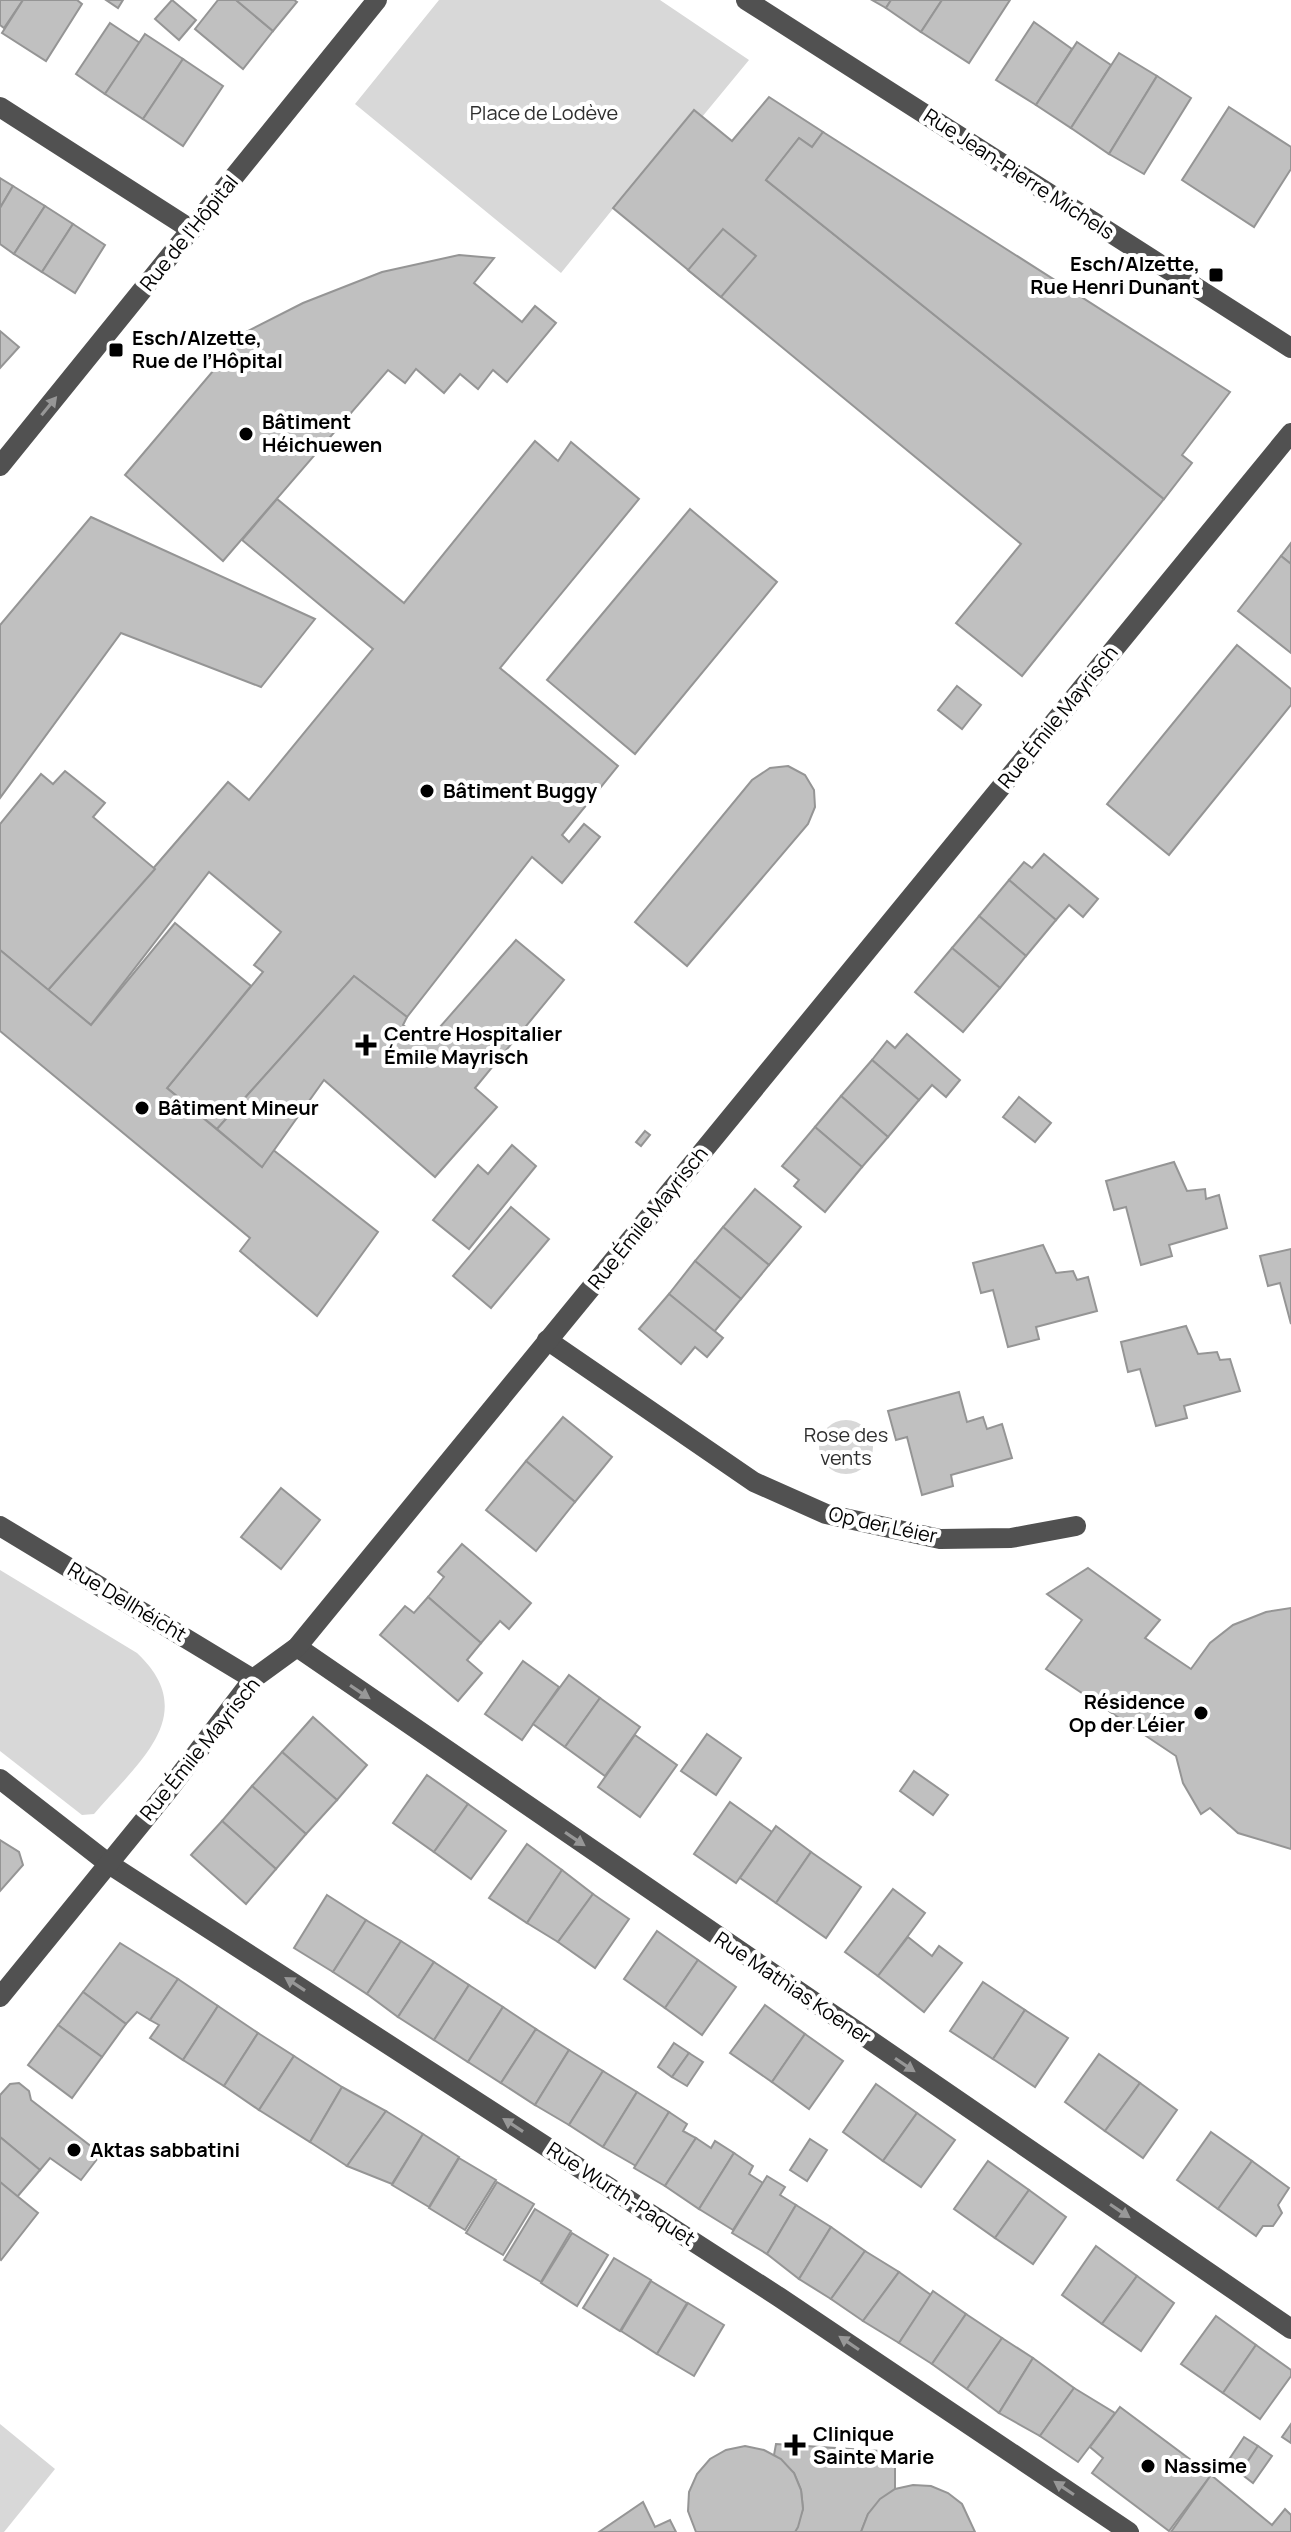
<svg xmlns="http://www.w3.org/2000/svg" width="1291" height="2532" font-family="Manrope,sans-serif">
<rect width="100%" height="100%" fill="#fff"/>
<g fill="#d8d8d8">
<polygon points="439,0 660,0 749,60 702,117 693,110 561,273 355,104"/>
<circle cx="846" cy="1447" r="27"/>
<path d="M 0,1570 L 137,1653 C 203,1715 136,1764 94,1814 L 82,1815 L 0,1751 Z"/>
<polygon points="0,2424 55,2469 4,2532 0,2532"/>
</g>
<g fill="#c0c0c0" stroke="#959595" stroke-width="2">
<polygon points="0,0 23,0 4,28 0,25"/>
<polygon points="23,0 77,0 82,4 46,61 2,33"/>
<polygon points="106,0 123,0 118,8"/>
<polygon points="172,0 196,20 179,40 155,19"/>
<polygon points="218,0 236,0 273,31 243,69 195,29"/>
<polygon points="236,0 294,0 297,2 273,31"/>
<polygon points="872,0 891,0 886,8"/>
<polygon points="891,0 942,0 921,32 886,8"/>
<polygon points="942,0 1010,0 969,63 921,32"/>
<polygon points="1034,22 1072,49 1036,105 996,80"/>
<polygon points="110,23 140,43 105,94 76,74"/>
<polygon points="145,34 183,59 143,119 105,94"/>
<polygon points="1077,42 1111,65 1071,128 1036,105"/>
<polygon points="1119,53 1157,76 1109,154 1071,128"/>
<polygon points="183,59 223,86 183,146 143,119"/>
<polygon points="1157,76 1191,98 1144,174 1109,154"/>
<polygon points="769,97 823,132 812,147 799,138 766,180 1164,499 1022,676 956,623 1021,544 613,208 694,110 732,141"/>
<polygon points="1229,107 1291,147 1291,169 1254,227 1182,180"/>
<polygon points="823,132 1230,392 1182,455 1192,463 1164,499 766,180 799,138 812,147"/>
<polygon points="0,178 13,186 0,208"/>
<polygon points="13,186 45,206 14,254 0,244 0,208"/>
<polygon points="45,206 73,224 42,272 14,254"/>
<polygon points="73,224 105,245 75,293 42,272"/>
<polygon points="723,229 756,256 721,297 688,270"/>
<polygon points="459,255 494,258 474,283 522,322 535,306 556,323 507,382 493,370 478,389 460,374 444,393 416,369 405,383 388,370 223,561 125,475 246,332 303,303 382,272"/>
<polygon points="0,331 19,347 0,368"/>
<polygon points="535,441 558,461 571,442 639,499 500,668 618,766 562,835 569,842 584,824 600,837 562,883 532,857 407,1017 354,976 217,1129 167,1088 263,972 254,965 281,932 209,872 91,1025 48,990 228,782 249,800 373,649 242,540 277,499 404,603"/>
<polygon points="690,509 777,582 635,754 547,680"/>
<polygon points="91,517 315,619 261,687 121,633 0,798 0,625"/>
<polygon points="1291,543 1291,564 1281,556"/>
<polygon points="1281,556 1291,564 1291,653 1238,611"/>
<polygon points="1237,645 1291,689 1291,705 1169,855 1107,804"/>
<polygon points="957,686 981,705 962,729 938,710"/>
<polygon points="788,766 805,775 814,790 815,807 808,824 687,966 635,922 752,780 770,768"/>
<polygon points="65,771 105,803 93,817 155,869 48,990 0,950 0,824 41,774 53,784"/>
<polygon points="1044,854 1098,899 1083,917 1069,905 1056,920 1009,880 1024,862 1032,868"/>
<polygon points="1009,880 1056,920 1026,956 979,916"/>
<polygon points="979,916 1026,956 1000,988 952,948"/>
<polygon points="175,923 251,986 167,1088 262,1167 272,1149 378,1232 317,1316 240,1251 250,1238 0,1031 0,950 91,1025"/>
<polygon points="516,940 564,980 475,1088 497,1107 435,1177 324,1080 262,1167 217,1129 354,976 407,1017 403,1025 426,1043"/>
<polygon points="952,948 1000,988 963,1032 915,992"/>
<polygon points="907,1034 960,1080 946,1097 932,1085 919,1100 872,1060 887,1041 895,1048"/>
<polygon points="872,1060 919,1100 888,1137 841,1096"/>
<polygon points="841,1096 888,1137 862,1167 815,1127"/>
<polygon points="1019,1097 1051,1123 1035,1142 1003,1117"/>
<polygon points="815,1127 862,1167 825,1212 794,1186 799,1180 782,1166"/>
<polygon points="645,1131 650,1135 641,1146 636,1142"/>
<polygon points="512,1145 536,1166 469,1249 433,1220 478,1165 488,1174"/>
<polygon points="1174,1162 1187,1191 1205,1189 1206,1199 1219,1195 1227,1228 1169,1245 1172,1256 1141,1265 1126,1207 1114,1210 1106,1181"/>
<polygon points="755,1189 801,1227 769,1265 723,1227"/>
<polygon points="511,1207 549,1239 491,1308 453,1276"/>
<polygon points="723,1227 769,1265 741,1299 695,1261"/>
<polygon points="1043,1245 1056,1273 1073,1271 1077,1280 1088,1277 1097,1311 1036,1327 1039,1339 1008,1347 993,1290 981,1293 973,1263"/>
<polygon points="1291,1249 1291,1324 1280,1283 1268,1286 1260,1256"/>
<polygon points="695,1261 741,1299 714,1332 669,1294"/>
<polygon points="669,1294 723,1338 707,1357 695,1347 681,1364 639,1329"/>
<polygon points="1186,1326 1198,1354 1217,1352 1220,1360 1230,1359 1240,1391 1184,1406 1187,1418 1156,1426 1140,1369 1128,1372 1121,1342"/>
<polygon points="959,1392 967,1422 983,1417 987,1429 1002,1424 1012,1458 951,1475 953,1486 922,1495 907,1437 896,1440 888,1411"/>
<polygon points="563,1417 612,1457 575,1502 526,1461"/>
<polygon points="526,1461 575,1502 536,1551 486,1510"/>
<polygon points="281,1488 320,1520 281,1569 241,1537"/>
<polygon points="462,1544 531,1603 509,1629 500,1621 481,1643 428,1597 444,1577 438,1572"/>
<polygon points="1088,1568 1160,1620 1145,1638 1191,1669 1210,1643 1233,1625 1266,1612 1291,1608 1291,1849 1238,1833 1210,1808 1201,1814 1183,1783 1176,1756 1046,1669 1082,1620 1047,1594"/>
<polygon points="428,1597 481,1643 467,1660 482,1673 458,1701 380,1635 405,1606 414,1613"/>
<polygon points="523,1661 559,1687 522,1740 485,1714"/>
<polygon points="569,1675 600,1698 565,1747 533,1724"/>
<polygon points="600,1698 640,1727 605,1776 565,1747"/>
<polygon points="313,1717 367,1765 337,1800 282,1752"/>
<polygon points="707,1734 741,1758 716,1795 681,1771"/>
<polygon points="635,1735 677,1765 640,1817 598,1787"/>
<polygon points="282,1752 337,1800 306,1834 252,1786"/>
<polygon points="914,1771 948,1795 933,1815 900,1791"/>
<polygon points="427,1775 468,1804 434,1852 393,1823"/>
<polygon points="252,1786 306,1834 276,1869 222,1821"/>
<polygon points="730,1802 772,1832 736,1883 694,1854"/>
<polygon points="468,1804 506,1831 471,1879 434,1852"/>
<polygon points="222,1821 276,1869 246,1904 191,1855"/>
<polygon points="776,1826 811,1852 776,1903 740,1878"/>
<polygon points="0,1840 19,1852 23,1865 0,1891"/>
<polygon points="527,1844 562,1870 527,1923 489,1898"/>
<polygon points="811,1852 861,1887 826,1938 776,1903"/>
<polygon points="562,1870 593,1894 558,1942 527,1923"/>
<polygon points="893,1889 925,1913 878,1976 845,1952"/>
<polygon points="593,1894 629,1919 595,1968 558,1942"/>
<polygon points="327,1895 366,1920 333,1972 294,1948"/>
<polygon points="366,1920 401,1941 367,1994 333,1972"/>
<polygon points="657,1931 698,1960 665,2008 624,1979"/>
<polygon points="908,1937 932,1956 939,1946 962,1963 924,2012 878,1976"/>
<polygon points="401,1941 434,1962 398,2017 367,1994"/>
<polygon points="120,1943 178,1979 150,2020 137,2012 126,2024 83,1992"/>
<polygon points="698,1960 736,1987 702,2035 665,2008"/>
<polygon points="434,1962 469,1985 434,2040 398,2017"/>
<polygon points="178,1979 218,2006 183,2060 150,2038 159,2025 150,2020"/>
<polygon points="983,1982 1025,2010 993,2059 950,2031"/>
<polygon points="469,1985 503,2007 468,2062 434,2040"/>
<polygon points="83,1992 126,2024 102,2057 58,2025"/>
<polygon points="765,2005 805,2034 772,2082 730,2053"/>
<polygon points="218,2006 258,2033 224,2086 183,2060"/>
<polygon points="503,2007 536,2029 501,2083 468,2062"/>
<polygon points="1025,2010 1068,2038 1035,2087 993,2059"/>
<polygon points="58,2025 102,2057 72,2098 28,2065"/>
<polygon points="536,2029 569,2050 535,2105 501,2083"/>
<polygon points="258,2033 294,2056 259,2110 224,2086"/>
<polygon points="805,2034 843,2061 809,2109 772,2082"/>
<polygon points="674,2043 689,2053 672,2077 658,2067"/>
<polygon points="569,2050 603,2071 569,2125 535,2105"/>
<polygon points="689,2053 703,2062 687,2086 672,2077"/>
<polygon points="1099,2054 1140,2083 1105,2131 1065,2102"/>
<polygon points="294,2056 342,2087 310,2142 259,2110"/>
<polygon points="603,2071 637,2092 603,2147 569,2125"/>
<polygon points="19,2083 29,2091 31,2100 101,2154 81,2180 50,2158 40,2170 0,2137 0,2095 10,2084"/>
<polygon points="1140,2083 1177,2110 1143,2158 1105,2131"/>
<polygon points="876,2084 917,2113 883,2161 843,2132"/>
<polygon points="342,2087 386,2111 347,2166 310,2142"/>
<polygon points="637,2092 669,2112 636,2166 603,2147"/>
<polygon points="386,2111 423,2134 392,2184 347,2166"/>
<polygon points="669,2112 687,2124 683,2131 696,2138 665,2186 634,2168"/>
<polygon points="917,2113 955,2140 921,2187 883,2161"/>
<polygon points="1211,2132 1252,2161 1218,2209 1177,2180"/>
<polygon points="423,2134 459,2157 429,2207 392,2185"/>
<polygon points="0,2137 40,2170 17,2197 0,2182"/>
<polygon points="696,2138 711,2148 715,2141 734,2153 699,2209 665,2186"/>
<polygon points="810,2139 827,2150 807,2181 790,2170"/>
<polygon points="734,2153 753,2166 749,2174 763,2183 733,2230 699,2209"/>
<polygon points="459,2158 496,2180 465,2230 429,2208"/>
<polygon points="988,2161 1029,2190 995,2238 954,2209"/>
<polygon points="1252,2161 1289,2188 1278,2205 1282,2213 1273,2226 1263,2226 1256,2236 1218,2209"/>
<polygon points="767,2176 785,2187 780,2195 796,2205 767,2254 732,2233"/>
<polygon points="0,2182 38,2213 1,2260 0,2259"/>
<polygon points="497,2182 534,2204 503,2255 466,2233"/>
<polygon points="1029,2190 1066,2217 1033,2264 995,2238"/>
<polygon points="796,2205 831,2227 799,2279 767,2254"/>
<polygon points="535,2209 571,2231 541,2282 504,2260"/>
<polygon points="831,2227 865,2251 831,2299 799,2279"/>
<polygon points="572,2233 608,2255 577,2306 541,2283"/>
<polygon points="1096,2246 1137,2276 1102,2324 1062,2295"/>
<polygon points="865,2251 899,2272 863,2321 831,2299"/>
<polygon points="614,2258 651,2280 620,2331 583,2308"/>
<polygon points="899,2272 931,2295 899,2343 863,2321"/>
<polygon points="1137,2276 1174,2303 1141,2351 1102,2324"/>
<polygon points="651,2281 687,2303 657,2354 621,2331"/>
<polygon points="933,2291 966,2314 932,2364 899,2343"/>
<polygon points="688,2303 724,2325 694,2376 657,2354"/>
<polygon points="966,2314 1002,2338 967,2389 932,2364"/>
<polygon points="1216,2316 1256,2345 1223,2393 1181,2364"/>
<polygon points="1002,2338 1033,2358 999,2413 967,2389"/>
<polygon points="1256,2345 1291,2370 1291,2376 1260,2419 1223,2393"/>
<polygon points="1033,2358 1074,2388 1040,2436 999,2413"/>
<polygon points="1074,2388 1115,2413 1078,2462 1040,2436"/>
<polygon points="1120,2407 1211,2475 1169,2531 1092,2473 1103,2458 1090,2447"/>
<polygon points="1291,2424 1291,2443 1282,2437"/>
<polygon points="1244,2437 1258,2446 1240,2473 1226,2464"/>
<polygon points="776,2444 895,2452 895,2489 868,2514 861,2532 795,2532 803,2509 801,2490 794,2473 774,2455"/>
<polygon points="745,2446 764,2450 781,2459 794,2473 801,2490 803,2509 798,2527 795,2532 696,2532 688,2511 689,2492 697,2474 710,2459 726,2450"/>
<polygon points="1258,2446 1272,2456 1253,2483 1240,2473"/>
<polygon points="1211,2475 1272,2525 1285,2509 1291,2515 1291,2532 1171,2532"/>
<polygon points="913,2485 931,2486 948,2493 962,2504 975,2532 861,2532 868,2514 880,2499 895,2489"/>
<polygon points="643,2502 655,2527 670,2520 676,2532 599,2532"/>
</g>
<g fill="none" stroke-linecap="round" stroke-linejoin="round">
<g stroke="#515151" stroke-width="20">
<polyline points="746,0 1291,348"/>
<polyline points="0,107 192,230"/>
<polyline points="0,466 377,0"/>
<polyline points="547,1340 754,1482 826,1514 940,1539 1011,1538 1076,1526"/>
<polyline points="0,1526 253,1679"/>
<polyline points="297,1647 1291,2329"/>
<polyline points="0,1779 109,1864 779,2297 1129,2532"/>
<polyline points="0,1997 167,1792 253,1679 297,1647 1291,433"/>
</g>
</g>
<defs><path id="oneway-solid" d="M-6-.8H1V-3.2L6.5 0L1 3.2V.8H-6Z" transform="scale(2)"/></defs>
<g fill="#979797">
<use href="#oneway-solid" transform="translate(49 406) rotate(-51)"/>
<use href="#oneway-solid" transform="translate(360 1692) rotate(34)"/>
<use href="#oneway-solid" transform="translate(575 1839) rotate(34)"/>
<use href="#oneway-solid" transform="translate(295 1984) rotate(-147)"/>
<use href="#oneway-solid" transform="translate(905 2065) rotate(34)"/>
<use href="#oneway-solid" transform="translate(513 2125) rotate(-147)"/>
<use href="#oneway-solid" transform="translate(1120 2211) rotate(34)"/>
<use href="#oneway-solid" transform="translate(849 2343) rotate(-146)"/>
<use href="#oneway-solid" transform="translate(1064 2488) rotate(-146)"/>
</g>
<g fill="#000" stroke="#fff" stroke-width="3">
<rect x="1208" y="267" width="16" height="16" rx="4"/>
<rect x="108" y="342" width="16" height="16" rx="4"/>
<circle cx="246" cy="434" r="8"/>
<circle cx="427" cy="791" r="8"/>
<path d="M362 1033h8v8h8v8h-8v8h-8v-8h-8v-8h8z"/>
<circle cx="142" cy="1108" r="8"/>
<circle cx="1201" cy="1713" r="8"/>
<circle cx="74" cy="2150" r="8"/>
<path d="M791 2433h8v8h8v8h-8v8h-8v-8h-8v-8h8z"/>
<circle cx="1148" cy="2466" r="8"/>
</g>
<g text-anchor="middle" stroke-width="8" stroke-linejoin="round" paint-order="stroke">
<g font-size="20" fill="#2f2f2f" stroke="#fff">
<text x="544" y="120">Place de Lodève</text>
<text x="846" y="1442">Rose des<tspan x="846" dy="23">vents</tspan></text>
</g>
<g font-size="20" fill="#000" stroke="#fff">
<text transform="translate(1019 174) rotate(33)" y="7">Rue Jean-Pierre Michels</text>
<text transform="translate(189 233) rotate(-51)" y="7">Rue de l'Hôpital</text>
<text transform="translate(1058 717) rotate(-51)" y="7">Rue Émile Mayrisch</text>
<text transform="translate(648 1218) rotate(-51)" y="7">Rue Émile Mayrisch</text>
<text transform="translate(883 1525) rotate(12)" y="7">Op der Léier</text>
<text transform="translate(127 1602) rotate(31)" y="7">Rue Dellhéicht</text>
<text transform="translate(200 1749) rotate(-51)" y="7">Rue Émile Mayrisch</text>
<text transform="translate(793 1988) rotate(34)" y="7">Rue Mathias Koener</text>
<text transform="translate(621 2194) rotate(33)" y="7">Rue Wurth-Paquet</text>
</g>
<g font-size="20" font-weight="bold" fill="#000" stroke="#fff" text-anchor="start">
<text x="1200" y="271" text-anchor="end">Esch/Alzette,<tspan x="1200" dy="23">Rue Henri Dunant</tspan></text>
<text x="132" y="345">Esch/Alzette,<tspan x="132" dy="23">Rue de l’Hôpital</tspan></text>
<text x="262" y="429">Bâtiment<tspan x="262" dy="23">Héichuewen</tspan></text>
<text x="443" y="798">Bâtiment Buggy</text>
<text x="384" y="1041">Centre Hospitalier<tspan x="384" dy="23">Émile Mayrisch</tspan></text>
<text x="158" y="1115">Bâtiment Mineur</text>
<text x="1185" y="1709" text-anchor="end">Résidence<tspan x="1185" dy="23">Op der Léier</tspan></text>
<text x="90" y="2157">Aktas sabbatini</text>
<text x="813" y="2441">Clinique<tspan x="813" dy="23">Sainte Marie</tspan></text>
<text x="1164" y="2473">Nassime</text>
</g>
</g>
</svg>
